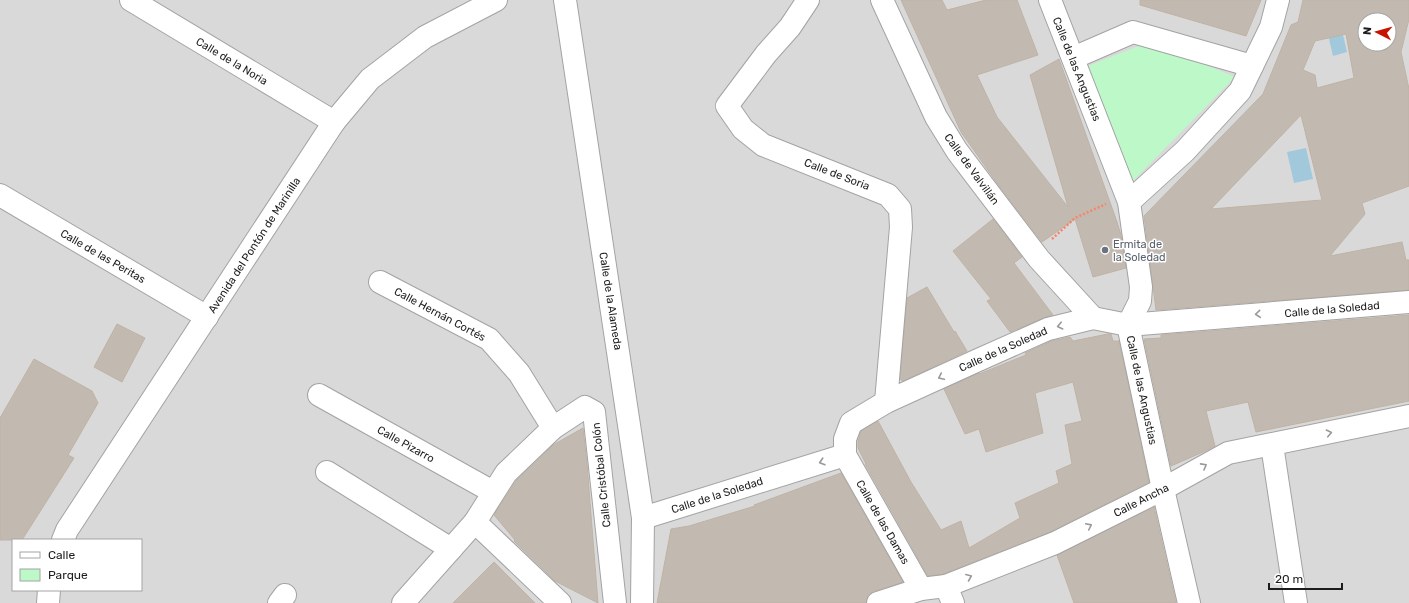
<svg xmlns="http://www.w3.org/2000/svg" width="1409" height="603" font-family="Rubik,sans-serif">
<rect width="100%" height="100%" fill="#edeae1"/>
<path fill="#dad9d9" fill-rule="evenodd" d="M 0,0 L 1409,0 L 1409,603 L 0,603 ZM 1365,20 L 1389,20 L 1389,44 L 1365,44 ZM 13,540 L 141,540 L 141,590 L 13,590 Z"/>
<polygon fill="#bdf9c8" points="1144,44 1189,58 1235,77 1132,182 1088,66"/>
<g fill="#a1c9db">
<polygon points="1341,26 1347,52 1333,56 1327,30"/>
<polygon points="1306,148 1313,179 1294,183 1287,152"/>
</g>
<g fill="#c2bab1" stroke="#bfb2a4" fill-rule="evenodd">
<polygon points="901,0 942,0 947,10 986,0 1017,0 1038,55 977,75 997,117 1068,207 1030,75 1059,59 1117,222 1121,235 1126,268 1093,277 1075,219 1042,242 997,183 961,132"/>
<polygon points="1140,0 1261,0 1246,36 1140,5"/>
<path d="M 1303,0 L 1409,0 L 1409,19 L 1401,52 L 1409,89 L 1409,186 L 1362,203 L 1365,214 L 1330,256 L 1402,242 L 1406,260 L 1409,260 L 1409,290 L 1156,310 L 1144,216 L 1263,94 L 1291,25 L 1298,22 ZM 1365,20 L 1389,20 L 1389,44 L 1365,44 ZM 1346,34 L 1354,78 L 1317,88 L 1315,75 L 1303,70 L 1315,41 ZM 1301,115 L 1322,200 L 1211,209 Z"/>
<polygon points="993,219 1022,257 1014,263 1053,315 1043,318 1010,332 987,301 991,299 953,251"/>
<polygon points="927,287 954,332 955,331 967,351 903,381 900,379 907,298"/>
<polygon points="1409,315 1409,401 1256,432 1248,402 1206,411 1215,446 1203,452 1171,466 1144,339 1161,338 1161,335"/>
<polygon points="117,324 145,338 122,382 94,367"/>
<polygon points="1108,334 1111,334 1113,341 1119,341 1149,482 1050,532 943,574 928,576 865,464 866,464 858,448 858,441 861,431 878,421 911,482 941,530 961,521 969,548 1020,518 1015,503 1059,483 1056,471 1072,464 1065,425 1082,421 1073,382 1035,393 1043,433 986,452 979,429 965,434 944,389 979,373 979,374 1026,355 1025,353 1052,341 1070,337 1073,341"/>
<polygon points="34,359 92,391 98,403 68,455 74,458 22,540 0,540 0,418"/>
<polygon points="583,428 587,464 598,603 555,581 514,541 515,540 494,515 516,481 553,445"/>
<polygon points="841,473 903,582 874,591 868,595 866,603 657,603 671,529 689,526 755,506 754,505"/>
<polygon points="1154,507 1176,603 1074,603 1057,555"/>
<polygon points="494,562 535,603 453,603"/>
</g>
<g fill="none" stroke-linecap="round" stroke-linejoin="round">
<g stroke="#a3a3a3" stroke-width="24">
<g id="minor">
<polyline points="131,0 334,122"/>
<polyline points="808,0 790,27 766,54 727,106 743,129 763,145 888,195 900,209 901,227 886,402"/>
<polyline points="882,0 936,117 957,151 1039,259 1093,318"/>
<polyline points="1050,0 1129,202 1141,287 1140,301 1128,325 1163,489 1189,603"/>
<polyline points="1073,58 1133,32 1252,66"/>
<polyline points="0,195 207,317"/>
<polyline points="1129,202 1185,151 1240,91 1271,27 1278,0"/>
<polyline points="380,282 489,339 519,373 553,428"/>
<polyline points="319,395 493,492"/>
<polyline points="1272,445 1296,603"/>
<polyline points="845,455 921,589"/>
<polyline points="327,472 451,549"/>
<polyline points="643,518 845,455 845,439 851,423 886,402 976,361 1048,329 1093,318 1128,325 1409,302"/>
<polyline points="475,522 560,603"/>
<polyline points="63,540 67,530 334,122 370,79 425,37 496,0"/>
<polyline points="946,586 953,603"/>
<polyline points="48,603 49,590"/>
<polyline points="279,603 285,595"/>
<polyline points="403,603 475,522 506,473 553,428 585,407 594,412 615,603"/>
<polyline points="878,603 921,589 946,586 1055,543 1163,489 1228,453 1409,416"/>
</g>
</g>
<g stroke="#a3a3a3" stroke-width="24">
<polyline id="tertiary" points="565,0 643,518 642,603"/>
</g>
<polyline stroke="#f98467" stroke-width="2.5" stroke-dasharray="2 2" stroke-linecap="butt" points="1052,239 1075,218 1106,204"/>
<use href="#minor" stroke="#fff" stroke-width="22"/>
<use href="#tertiary" stroke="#fff" stroke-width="22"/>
</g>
<defs><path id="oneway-chevron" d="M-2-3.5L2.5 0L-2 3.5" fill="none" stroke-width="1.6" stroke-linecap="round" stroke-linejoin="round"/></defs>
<g stroke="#999">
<use href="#oneway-chevron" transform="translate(1258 314) rotate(175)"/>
<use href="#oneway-chevron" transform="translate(1060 326) rotate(167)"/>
<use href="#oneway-chevron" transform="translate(941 377) rotate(155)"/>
<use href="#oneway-chevron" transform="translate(1329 433) rotate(-12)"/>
<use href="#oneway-chevron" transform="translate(822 462) rotate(162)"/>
<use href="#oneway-chevron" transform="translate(1204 466) rotate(-29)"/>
<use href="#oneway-chevron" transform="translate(1089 526) rotate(-26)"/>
<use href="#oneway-chevron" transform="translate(969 577) rotate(-22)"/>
</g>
<circle fill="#6b7280" stroke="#fff" stroke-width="1.5" cx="1105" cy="250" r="4"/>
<g text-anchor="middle" stroke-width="3" stroke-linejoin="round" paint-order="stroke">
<g font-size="11" fill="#1c1c1c" stroke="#fff">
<text transform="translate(232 61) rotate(31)" y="4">Calle de la Noria</text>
<text transform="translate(1077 69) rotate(68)" y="4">Calle de las Angustias</text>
<text transform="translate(972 169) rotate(54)" y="4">Calle de Valvillán</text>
<text transform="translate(837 174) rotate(21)" y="4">Calle de Soria</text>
<text transform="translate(254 245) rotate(-57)" y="4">Avenida del Pontón de Marinilla</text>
<text transform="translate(103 256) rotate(30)" y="4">Calle de las Peritas</text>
<text transform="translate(611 301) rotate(81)" y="4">Calle de la Alameda</text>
<text transform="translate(1332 309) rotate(-5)" y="4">Calle de la Soledad</text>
<text transform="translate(440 314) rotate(28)" y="4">Calle Hernán Cortés</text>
<text transform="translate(1003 349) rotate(-24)" y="4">Calle de la Soledad</text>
<text transform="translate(1142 390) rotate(78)" y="4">Calle de las Angustias</text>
<text transform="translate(406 444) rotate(29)" y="4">Calle Pizarro</text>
<text transform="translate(601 475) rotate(-96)" y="4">Calle Cristóbal Colón</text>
<text transform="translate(717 495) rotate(-18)" y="4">Calle de la Soledad</text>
<text transform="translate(1141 500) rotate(-27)" y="4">Calle Ancha</text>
<text transform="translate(883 522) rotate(60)" y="4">Calle de las Damas</text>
</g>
<g font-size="11" fill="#5b616d" stroke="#fff" text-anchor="start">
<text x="1113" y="248">Ermita de<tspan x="1113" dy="13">la Soledad</tspan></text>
</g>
</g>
<rect x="12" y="539" width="130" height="52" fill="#ffffff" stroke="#a4a4a4"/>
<rect x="20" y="552" width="20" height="6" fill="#ffffff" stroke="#a4a4a4"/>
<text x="48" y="559" font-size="12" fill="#1c1c1c">Calle</text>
<rect x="20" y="569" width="20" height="12" fill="#bdf9c8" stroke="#a4a4a4"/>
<text x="48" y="579" font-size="12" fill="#1c1c1c">Parque</text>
<g transform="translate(1377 32) rotate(276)"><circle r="19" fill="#ffffff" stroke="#a4a4a4"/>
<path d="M0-3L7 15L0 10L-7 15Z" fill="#c61401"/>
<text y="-6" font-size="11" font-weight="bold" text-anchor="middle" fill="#1c1c1c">N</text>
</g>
<path d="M1269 583v6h73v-6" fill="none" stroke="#1c1c1c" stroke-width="2"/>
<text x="1275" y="583" font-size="12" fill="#1c1c1c" stroke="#ffffff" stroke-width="3" paint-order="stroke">20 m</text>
</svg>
